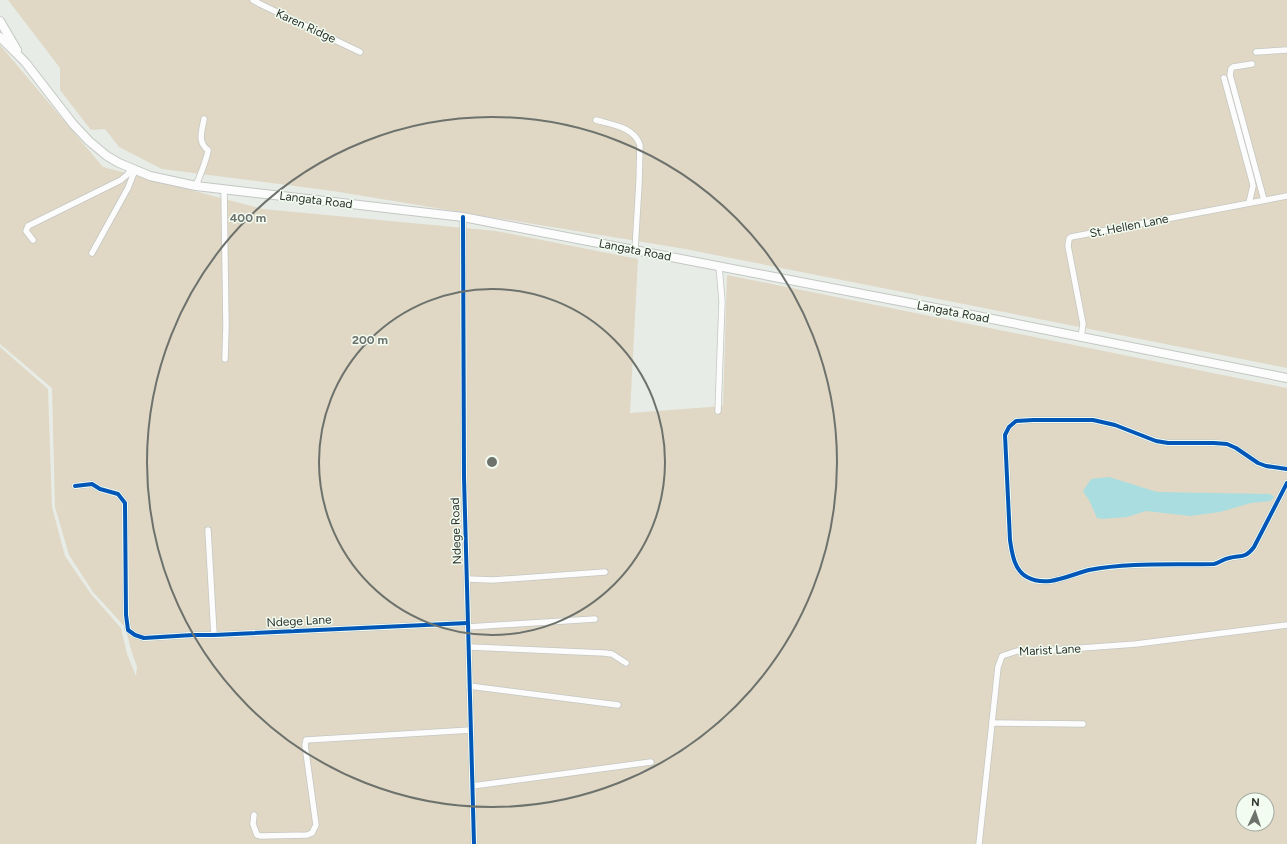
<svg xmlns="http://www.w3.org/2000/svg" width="1287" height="844" font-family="Figtree,sans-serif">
<rect width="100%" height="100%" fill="#e7ece6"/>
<g fill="#e0d8c5" fill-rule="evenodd">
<polygon points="8,0 1287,0 1287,368 685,249 333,191 162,169 119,147 105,129 91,130 60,90 60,68"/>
<path d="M 0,45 L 103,167 L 263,209 L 496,231 L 638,259 L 630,413 L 723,406 L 727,275 L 1287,388 L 1287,844 L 0,844 L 0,347 L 48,389 L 52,507 L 65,556 L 91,594 L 121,628 L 127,654 L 136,676 L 137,667 L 132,653 L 125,627 L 93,592 L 69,555 L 55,507 L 52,388 L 0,344 ZM 1243,800 L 1267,800 L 1267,824 L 1243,824 Z"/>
</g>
<polygon fill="#a9dddf" points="1109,477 1157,492 1270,494 1273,496 1274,497 1271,501 1251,503 1220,512 1190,516 1146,511 1127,517 1103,519 1097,518 1090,502 1083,491 1091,479"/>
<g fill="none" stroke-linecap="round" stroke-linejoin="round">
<g stroke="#c4c7c3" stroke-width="7">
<g id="street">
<polyline points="253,0 260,4 360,52"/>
<polyline points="1256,52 1287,50"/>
<polyline points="1252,64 1233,67 1231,69 1230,75 1264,200"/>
<polyline points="1224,78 1252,181 1253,186 1249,203"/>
<path d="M 596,120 C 613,125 634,127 640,145 L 639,183 L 635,250"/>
<path d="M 196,186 C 199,178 208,156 208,150 C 197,142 202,131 204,119"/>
<polyline points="224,189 226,326 225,359"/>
<polyline points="463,217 464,477 474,844"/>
<polyline points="33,240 26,231 28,226 121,180 128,174 131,168"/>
<polyline points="92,253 128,188 135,170"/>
<polyline points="1081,337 1083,324 1068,246 1069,239 1071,237 1287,196"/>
<polyline points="718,411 722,301 719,266"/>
<path d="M 1287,469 L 1266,466 L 1258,463 L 1236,448 L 1227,444 L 1214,443 L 1168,443 L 1156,441 L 1115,425 L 1093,420 L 1033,420 L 1016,421 L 1009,427 L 1005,435 L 1010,540 C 1012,553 1014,570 1027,577 C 1047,588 1069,575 1089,570 C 1129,562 1173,565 1214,564 C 1219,563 1223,559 1229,558 C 1241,555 1245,559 1254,547 L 1287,483"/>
<polyline points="75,486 92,484 100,489 118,494 125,503 126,615 128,630 135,635 144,638 193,635 214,635 468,623"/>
<polyline points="208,530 214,635"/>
<polyline points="467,579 493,580 605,572"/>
<polyline points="468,627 595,619"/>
<polyline points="469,647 604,653 612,654 626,663"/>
<polyline points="469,686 618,705"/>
<polyline points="992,723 1083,724"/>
<polyline points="472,786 651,762"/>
<polyline points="254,815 253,824 257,835 261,836 307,835 312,833 316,825 305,745 306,740 471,730"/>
<polyline points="979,844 998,667 1002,656 1017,651 1054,650 1136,644 1287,625"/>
</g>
</g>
<g stroke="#c4c7c3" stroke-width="10">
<g id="secondary">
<polyline points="0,21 17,50"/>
<polyline points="0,37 25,62 73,124 89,141 107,156 119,163 150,176 196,186 463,217 977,316 1287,378"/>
</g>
</g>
<use href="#street" stroke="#fbfcfb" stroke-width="5.5"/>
<use href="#secondary" stroke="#fbfcfb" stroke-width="8"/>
<g stroke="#f2fcf0" stroke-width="6">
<g id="cycleway">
<polyline points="463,217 464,477 474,844"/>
<path d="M 1287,469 L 1266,466 L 1258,463 L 1236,448 L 1227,444 L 1214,443 L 1168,443 L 1156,441 L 1115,425 L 1093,420 L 1033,420 L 1016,421 L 1009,427 L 1005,435 L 1010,540 C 1012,553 1014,570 1027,577 C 1047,588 1069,575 1089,570 C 1129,562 1173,565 1214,564 C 1219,563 1223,559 1229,558 C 1241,555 1245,559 1254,547 L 1287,483"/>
<polyline points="75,486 92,484 100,489 118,494 125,503 126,615 128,630 135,635 144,638 193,635 214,635 468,623"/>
</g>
</g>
<use href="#cycleway" stroke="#0057b8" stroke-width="4"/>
</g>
<g fill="none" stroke="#6d726d" stroke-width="2">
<circle cx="492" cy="462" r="173"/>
<circle cx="492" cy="462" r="345"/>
</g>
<g text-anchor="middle" stroke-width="3" stroke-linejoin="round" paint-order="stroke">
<g font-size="12" fill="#2c302c" stroke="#f2fcf0">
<text transform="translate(306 26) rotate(25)" y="4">Karen Ridge</text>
<text transform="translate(316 200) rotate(7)" y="4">Langata Road</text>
<text transform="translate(1129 226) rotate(-11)" y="4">St. Hellen Lane</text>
<text transform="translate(635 250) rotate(11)" y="4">Langata Road</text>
<text transform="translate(953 312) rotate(11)" y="4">Langata Road</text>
<text transform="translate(456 531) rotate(-92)" y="4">Ndege Road</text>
<text transform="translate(299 621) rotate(-3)" y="4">Ndege Lane</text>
<text transform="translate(1050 650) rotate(-3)" y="4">Marist Lane</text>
</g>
</g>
<circle cx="492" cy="462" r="6" fill="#6d726d" stroke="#f2fcf0" stroke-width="2"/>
<g font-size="12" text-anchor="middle" font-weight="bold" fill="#6d726d" stroke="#f2fcf0" stroke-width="3" stroke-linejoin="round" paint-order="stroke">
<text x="248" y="222">400 m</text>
<text x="370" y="344">200 m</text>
</g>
<g transform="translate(1255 812) rotate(3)"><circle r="19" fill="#f2fcf0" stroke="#a3aaa2"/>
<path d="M0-3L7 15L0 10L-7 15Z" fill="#6d726d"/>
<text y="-6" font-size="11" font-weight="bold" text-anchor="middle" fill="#2c302c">N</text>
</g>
</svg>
